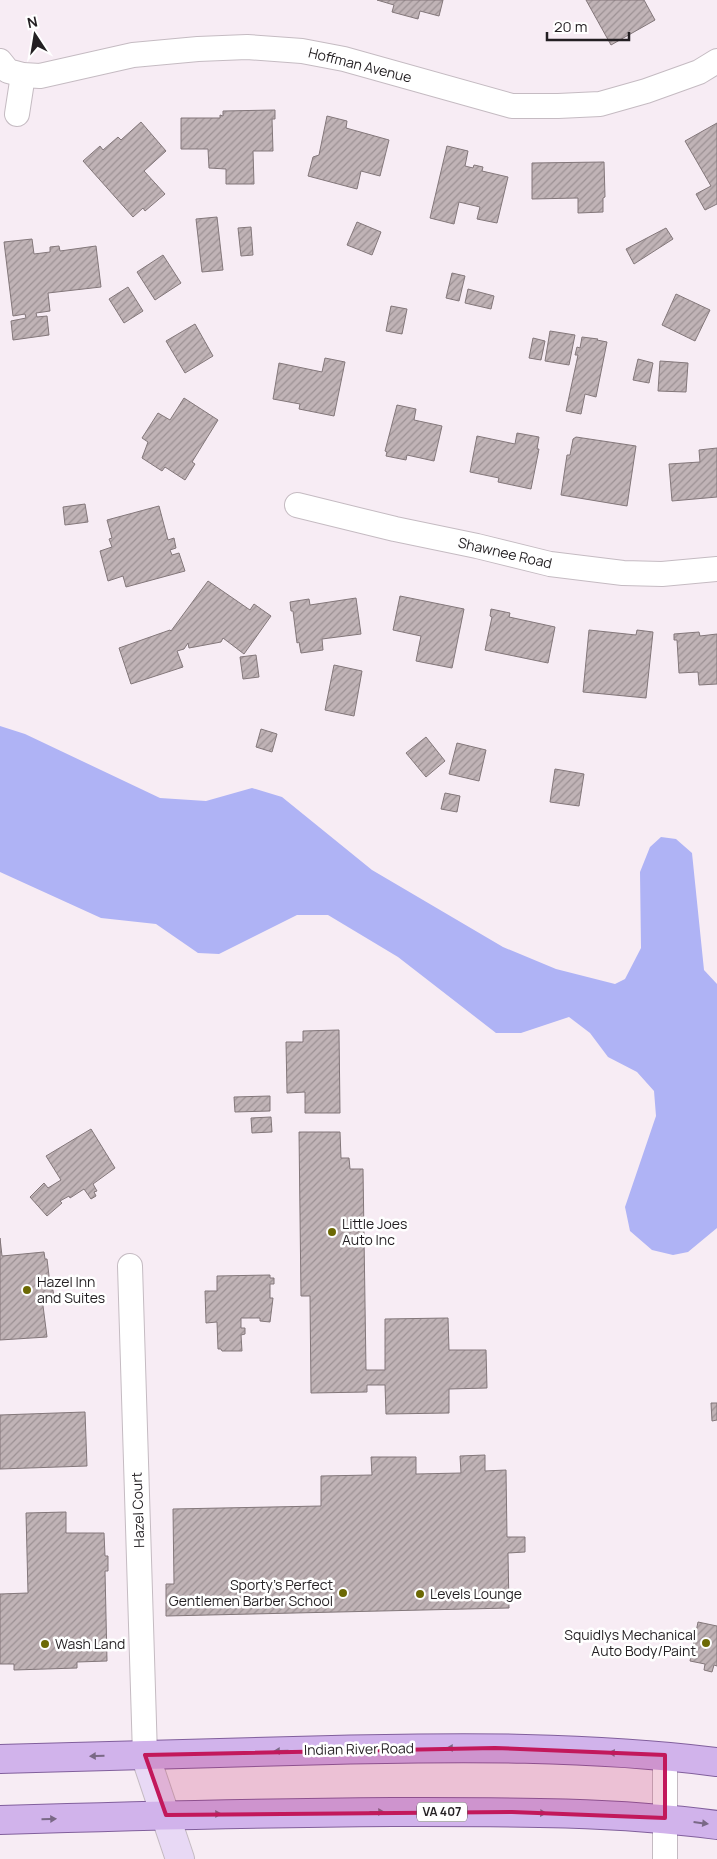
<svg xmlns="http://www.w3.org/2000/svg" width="717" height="1859" font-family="Manrope,sans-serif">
<defs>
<pattern id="building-hatch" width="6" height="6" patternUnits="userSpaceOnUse" patternTransform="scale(1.25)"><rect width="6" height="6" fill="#c0b3b6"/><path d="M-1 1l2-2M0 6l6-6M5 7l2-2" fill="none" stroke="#9c9194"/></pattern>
</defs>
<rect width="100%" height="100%" fill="#f7ecf4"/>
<polygon fill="#afb3f5" points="0,726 25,734 160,798 206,801 252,788 282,797 372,870 503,947 556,969 615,984 625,979 641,948 640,872 650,847 661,837 676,839 692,853 704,970 717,984 717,1228 688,1252 673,1255 652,1250 630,1231 625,1207 656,1116 654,1091 637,1072 608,1057 590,1033 569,1017 521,1033 496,1033 398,957 328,915 297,915 219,954 198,953 156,924 101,918 0,872"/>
<g fill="url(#building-hatch)" stroke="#83777a">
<polygon points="377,0 443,0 439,16 420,11 418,19 392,12 394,5"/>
<polygon points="586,0 644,0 655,20 611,45"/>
<polygon points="275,110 275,119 272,119 273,151 253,151 254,184 226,184 226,169 209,168 208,149 181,149 181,118 220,118 220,115 223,116 223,111"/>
<polygon points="327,116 347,121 346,128 389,140 380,176 361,171 357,189 308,176 313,157 319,155"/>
<polygon points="141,122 166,151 144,171 165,194 145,211 143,208 133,217 83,161 100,146 103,150 118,137 121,140"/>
<polygon points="717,123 717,204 705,210 696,194 711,186 685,141"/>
<polygon points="447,146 468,151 465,166 473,168 474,165 483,167 482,171 508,177 497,223 477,219 480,207 459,202 454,224 430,218"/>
<polygon points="604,162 605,197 603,198 603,212 578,213 578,198 532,199 532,163"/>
<polygon points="217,217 223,270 202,272 196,219"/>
<polygon points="357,222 381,232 372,255 347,245"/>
<polygon points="251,227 253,255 241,256 238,228"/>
<polygon points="666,228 673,239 634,264 626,249"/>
<polygon points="32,239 34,254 50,252 50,247 59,246 60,251 96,246 101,287 48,293 50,311 36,313 37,317 47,316 49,335 13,340 11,321 26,318 25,314 13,316 4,242"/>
<polygon points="163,255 181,283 155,300 137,272"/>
<polygon points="452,273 465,276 459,301 446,298"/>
<polygon points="128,287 143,311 124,323 109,299"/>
<polygon points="468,289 494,296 491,309 465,303"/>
<polygon points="676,294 710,310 695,341 662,325"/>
<polygon points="391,306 407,309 402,334 386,331"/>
<polygon points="195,324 213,356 185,373 166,341"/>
<polygon points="550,331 575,335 569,365 545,361"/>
<polygon points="582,337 598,339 597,340 607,342 596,397 585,394 581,414 566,411 578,355 575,355 577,347 580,348"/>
<polygon points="533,338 545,341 541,360 529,358"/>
<polygon points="325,358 345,362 334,416 299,409 300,404 273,399 279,363 322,372"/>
<polygon points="638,359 653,363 649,383 633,380"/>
<polygon points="660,361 688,363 686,392 658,391"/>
<polygon points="184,398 218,420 192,462 195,464 185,480 165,467 162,471 142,458 148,442 142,438 158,413 170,420"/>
<polygon points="397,405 416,409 414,420 442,426 434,461 407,455 406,460 386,456 387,452 385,451"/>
<polygon points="517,433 539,437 537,449 539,449 531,489 498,482 499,478 470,472 477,436 515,444"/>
<polygon points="576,437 636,446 627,506 561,495 567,455 570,455 573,439"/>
<polygon points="717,448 717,497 672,501 669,464 700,462 699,450"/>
<polygon points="85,504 88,522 65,525 63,507"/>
<polygon points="159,506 168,540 174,538 176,548 170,550 172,555 179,553 185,571 126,587 123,576 108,581 100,551 112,547 109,539 112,538 107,520"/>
<polygon points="208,581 250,610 254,604 271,616 244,654 223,638 221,642 189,648 188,643 184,649 177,651 183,667 131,684 119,648 170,630 171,631"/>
<polygon points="400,596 464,609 452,668 416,661 421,636 393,630"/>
<polygon points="356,598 361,634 322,639 323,650 301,653 299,642 297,643 293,611 291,611 290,602 309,599 310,605"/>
<polygon points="491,609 510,613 509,617 555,627 548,663 485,650 492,617 490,616"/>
<polygon points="589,630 636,635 637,630 653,632 646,698 583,692"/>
<polygon points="699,632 700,636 717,634 717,684 699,685 698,672 679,673 677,640 674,640 674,634"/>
<polygon points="256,655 259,677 243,679 240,657"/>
<polygon points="334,665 362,671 354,716 325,710"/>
<polygon points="261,729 277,734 272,752 256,747"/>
<polygon points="426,737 445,761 426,777 406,753"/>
<polygon points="457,743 486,750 479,781 449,774"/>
<polygon points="555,769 584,774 579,806 550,802"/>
<polygon points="445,793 460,796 457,812 441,809"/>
<polygon points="339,1030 340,1113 305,1113 305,1092 287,1093 286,1042 303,1042 303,1031"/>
<polygon points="270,1096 270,1111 235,1112 234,1097"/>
<polygon points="271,1117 272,1132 252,1133 251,1118"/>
<polygon points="91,1129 115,1168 93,1184 97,1191 94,1192 96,1196 91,1199 84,1189 70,1198 69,1196 60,1201 62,1203 47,1216 30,1197 44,1183 48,1188 61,1180 46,1156"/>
<polygon points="299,1132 340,1132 341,1158 349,1158 350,1169 363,1169 366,1370 385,1370 385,1319 448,1318 449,1350 486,1350 487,1388 449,1389 449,1413 386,1414 385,1385 367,1385 367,1392 311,1393 310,1296 301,1296"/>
<polygon points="0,1238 2,1256 44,1252 45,1259 47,1259 50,1284 52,1284 54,1297 42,1298 47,1337 0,1340"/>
<polygon points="270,1275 270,1278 274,1278 274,1284 270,1284 270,1298 273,1298 270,1322 260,1321 260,1318 241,1318 241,1328 245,1328 245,1334 241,1335 242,1351 222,1351 221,1349 218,1349 217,1322 206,1323 205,1291 217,1291 217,1276"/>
<polygon points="711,1403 717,1403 717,1420 712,1421"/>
<polygon points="85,1412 87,1466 0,1469 0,1415"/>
<polygon points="485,1455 485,1471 506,1470 507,1537 525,1537 525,1552 508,1553 509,1608 166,1616 166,1584 174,1584 173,1509 321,1506 321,1476 372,1475 371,1457 416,1457 416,1474 461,1473 460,1456"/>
<polygon points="66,1512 66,1533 104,1533 105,1556 108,1556 108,1571 105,1571 107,1661 77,1662 77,1668 14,1670 14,1664 0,1664 0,1594 28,1593 26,1513"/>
<polygon points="698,1622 717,1626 717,1666 714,1665 712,1672 704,1670 705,1664 690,1661"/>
</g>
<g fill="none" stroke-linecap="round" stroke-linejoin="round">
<g stroke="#c5bbc2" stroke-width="26">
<g id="street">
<polyline points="0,61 8,71 23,75 40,76 133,55 198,49 247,47 302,51 344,59 512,106 558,106 600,104 646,91 699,72 717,61"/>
<polyline points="17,114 23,75"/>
<polyline points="297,505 395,529 477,546 550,564 623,573 662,574 717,569"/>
<polyline points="130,1266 145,1755"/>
<polyline points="665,1859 665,1755"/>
</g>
</g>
<g stroke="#c5bbc2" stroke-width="30">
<polyline id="secondary" points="145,1755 180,1859"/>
</g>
<g stroke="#815f9c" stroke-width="30">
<g id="primary">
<path d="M 0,1759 C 111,1756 222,1752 332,1750 C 461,1747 590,1746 717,1762"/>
<path d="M 0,1820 C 131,1816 262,1813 393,1812 C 501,1812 610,1811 717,1825"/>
</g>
</g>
<use href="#street" stroke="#fff" stroke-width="24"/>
<use href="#secondary" stroke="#e8d9f5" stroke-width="28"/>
<use href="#primary" stroke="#d1b3eb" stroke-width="28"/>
</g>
<defs><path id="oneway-solid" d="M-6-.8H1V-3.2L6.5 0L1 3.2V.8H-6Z" transform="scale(1.25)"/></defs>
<g fill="#7a6986">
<use href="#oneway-solid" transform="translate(454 1748) rotate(180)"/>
<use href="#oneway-solid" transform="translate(281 1751) rotate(179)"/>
<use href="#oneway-solid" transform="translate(616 1753) rotate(-177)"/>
<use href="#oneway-solid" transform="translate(97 1756) rotate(178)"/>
<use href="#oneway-solid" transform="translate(377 1812)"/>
<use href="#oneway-solid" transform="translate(539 1813) rotate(2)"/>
<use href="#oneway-solid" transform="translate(214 1814) rotate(-1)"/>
<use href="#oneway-solid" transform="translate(49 1819) rotate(-2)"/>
<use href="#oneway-solid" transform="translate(701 1823) rotate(7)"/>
</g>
<path fill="#c2185b" fill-opacity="0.2" stroke="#c2185b" stroke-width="4" stroke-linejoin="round" d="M 495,1748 L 665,1755 L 665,1818 L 512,1812 L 166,1815 L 145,1755 Z"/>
<g fill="#6c6904" stroke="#fff" stroke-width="2">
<circle cx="332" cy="1232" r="5"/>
<circle cx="27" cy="1290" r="5"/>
<circle cx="343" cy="1593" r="5"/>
<circle cx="420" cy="1594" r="5"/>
<circle cx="706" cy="1643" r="5"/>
<circle cx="45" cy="1644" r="5"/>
</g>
<g text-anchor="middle" stroke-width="5" stroke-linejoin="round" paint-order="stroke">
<rect fill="#fff" stroke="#656264" stroke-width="1" x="417" y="1802.5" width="50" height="19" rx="4"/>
<g font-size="12" font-weight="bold" fill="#231f22">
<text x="442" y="1816">VA 407</text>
</g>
<g font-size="14" fill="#231f22" stroke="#fff">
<text transform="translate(360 65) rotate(14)" y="5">Hoffman Avenue</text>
<text transform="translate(505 553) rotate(13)" y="5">Shawnee Road</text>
<text transform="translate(138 1510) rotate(-92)" y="5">Hazel Court</text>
<text transform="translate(359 1749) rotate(-1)" y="5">Indian River Road</text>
</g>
<g font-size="14" fill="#231f22" stroke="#fff" text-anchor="start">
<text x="342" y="1229">Little Joes<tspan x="342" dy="16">Auto Inc</tspan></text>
<text x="37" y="1287">Hazel Inn<tspan x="37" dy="16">and Suites</tspan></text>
<text x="333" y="1590" text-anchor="end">Sporty's Perfect<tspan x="333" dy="16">Gentlemen Barber School</tspan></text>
<text x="430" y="1599">Levels Lounge</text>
<text x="696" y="1640" text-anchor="end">Squidlys Mechanical<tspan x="696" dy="16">Auto Body/Paint</tspan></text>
<text x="55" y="1649">Wash Land</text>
</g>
</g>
<g transform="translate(35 35) rotate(348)" stroke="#ffffff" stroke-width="4" paint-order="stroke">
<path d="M0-4L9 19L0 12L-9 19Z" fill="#231f22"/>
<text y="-8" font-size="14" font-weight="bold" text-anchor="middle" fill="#231f22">N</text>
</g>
<path d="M547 32v8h82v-8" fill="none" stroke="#231f22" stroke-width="2.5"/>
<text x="554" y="32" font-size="15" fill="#231f22" stroke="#ffffff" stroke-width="4" paint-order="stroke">20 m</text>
</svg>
